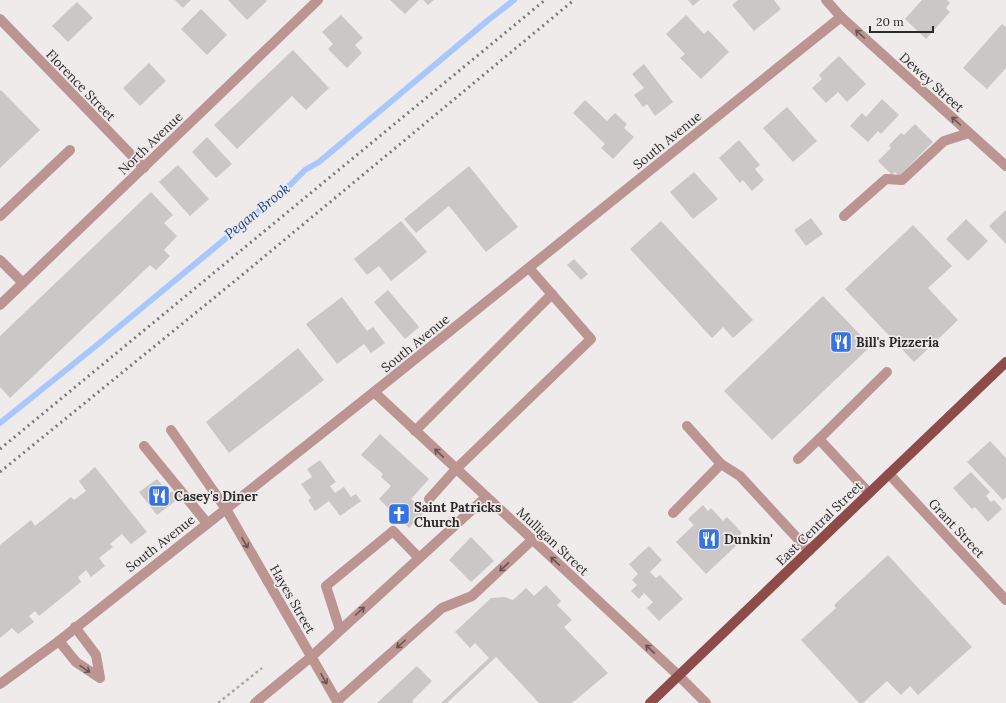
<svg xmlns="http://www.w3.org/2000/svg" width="1006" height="703" font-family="Lora,serif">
<rect width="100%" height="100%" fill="#f0ebeb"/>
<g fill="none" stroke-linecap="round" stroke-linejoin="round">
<polyline stroke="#a7c7fd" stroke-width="6" points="0,423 97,345 289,186 305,170 319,162 487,21 514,0"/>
</g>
<g fill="#ccc7c7">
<polygon points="175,0 191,0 183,8"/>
<polygon points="228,0 266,0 267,1 247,20"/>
<polygon points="390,0 419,0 405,14"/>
<polygon points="423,0 434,0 428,5"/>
<polygon points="688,0 700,0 693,6"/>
<polygon points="738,0 774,0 781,9 754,31 732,5"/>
<polygon points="922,0 947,0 950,3 946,8 950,12 926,39 905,19"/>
<polygon points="77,2 93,18 68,42 52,26"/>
<polygon points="201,9 227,35 207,55 181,29"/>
<polygon points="341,15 363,38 355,45 362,53 347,68 328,49 333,44 322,32"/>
<polygon points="686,15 704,34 708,30 729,52 701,79 680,58 685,54 666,34"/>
<polygon points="1002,24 1006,27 1006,68 987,89 963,68"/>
<polygon points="293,50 329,88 306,110 292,96 237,149 214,125"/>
<polygon points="839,56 866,84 847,102 838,92 826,103 812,88 822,79 819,75"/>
<polygon points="149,63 166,81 140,106 123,88"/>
<polygon points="644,64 673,102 655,116 647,104 643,107 634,95 644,88 632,74"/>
<polygon points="1,90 40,130 0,168 0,91"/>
<polygon points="882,99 899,115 881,134 878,131 868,142 850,126 862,113 866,117"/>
<polygon points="585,100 607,121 615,113 627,124 624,128 634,137 613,159 601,148 605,144 573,113"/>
<polygon points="787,107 817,141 793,162 763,128"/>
<polygon points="915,124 933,142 899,176 895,172 892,175 878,161 891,148 889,145 901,133 904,135"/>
<polygon points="207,137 232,164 216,178 192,152"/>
<polygon points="739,140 760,165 755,169 764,180 752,191 743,180 740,183 719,158"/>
<polygon points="178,165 209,199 190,216 159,182"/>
<polygon points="469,166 518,227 486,252 449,206 416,233 404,219"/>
<polygon points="694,172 718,199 693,219 670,192"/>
<polygon points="151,192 173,215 164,223 177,236 164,250 170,256 156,270 150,265 10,398 0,387 0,336"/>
<polygon points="1006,210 1006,244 989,226"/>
<polygon points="811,218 823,234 806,246 794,230"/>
<polygon points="966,219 988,241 968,261 946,239"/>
<polygon points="401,221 427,252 391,281 379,266 367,275 354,259"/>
<polygon points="661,221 753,320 733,338 723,327 712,338 630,249"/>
<polygon points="913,225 952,266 928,288 958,320 914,362 845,289"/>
<polygon points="574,259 588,274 581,280 567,265"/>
<polygon points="388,290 419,327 405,339 374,302"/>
<polygon points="823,296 871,346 772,440 724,391"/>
<polygon points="342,297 367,331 373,327 385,343 371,353 364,344 337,364 306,324"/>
<polygon points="298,348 324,380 229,453 206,422"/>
<polygon points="380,434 429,479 411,499 425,511 409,528 379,499 391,486 381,477 383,474 361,455"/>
<polygon points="990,441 1006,458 1006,497 1003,500 967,462"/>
<polygon points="320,460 336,482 330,486 335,493 344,487 351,497 356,494 361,501 340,516 329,501 315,511 308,500 311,498 301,484 312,477 307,469"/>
<polygon points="95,467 147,532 131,544 122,534 110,544 113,547 99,558 105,566 91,577 86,570 78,577 81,582 39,616 35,611 29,616 34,622 18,634 12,628 0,638 0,545 31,520 35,526 71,497 74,500 86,491 79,481"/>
<polygon points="971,472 990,492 986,496 991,502 994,500 1002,509 988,522 975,507 972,509 953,488"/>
<polygon points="157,479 169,494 172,491 178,499 157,515 139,492"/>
<polygon points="703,505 708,511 711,508 723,521 727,517 742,533 738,537 741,541 706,574 676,542 694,525 688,519"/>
<polygon points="471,537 494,561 471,582 449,560"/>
<polygon points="649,546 662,560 650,572 656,578 660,575 683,599 659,621 647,608 653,602 644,593 639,599 631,591 637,585 632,580 638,574 629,564"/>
<polygon points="888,555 972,647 918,695 910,686 901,695 887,681 863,703 859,703 801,640 836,608 834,605"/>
<polygon points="546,585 561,601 557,605 572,620 564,627 608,673 572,703 539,703 496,657 447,703 441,703 489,658 475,643 470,648 455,632 491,598 505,597 513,600 526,588 534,596"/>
<polygon points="417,666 432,681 412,701 414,703 377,703"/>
</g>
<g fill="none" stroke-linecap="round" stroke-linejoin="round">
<polyline stroke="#aca8a8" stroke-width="2.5" stroke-dasharray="3 3" stroke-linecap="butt" points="218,703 262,668"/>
<g stroke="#bc9593" stroke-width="10">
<polyline points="826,0 841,17 1006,166"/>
<polyline points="0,19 144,168"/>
<polyline points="0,216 70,150"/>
<polyline points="844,216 886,179 902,180 944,141 969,133"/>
<polyline points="0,260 23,283"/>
<polyline points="0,305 318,0"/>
<polyline points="374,392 679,676 706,703"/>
<polyline points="687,426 721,464"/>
<polyline points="171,430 226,509 338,703"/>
<polyline points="415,431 552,294"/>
<polyline points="144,446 207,523"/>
<polyline points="798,459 819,439"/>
<polyline points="889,474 1006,600"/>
<polyline points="869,493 819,439 887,372"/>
<polyline points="429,499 456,469 591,339 529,268"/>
<polyline points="673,513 721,464 740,476 809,551"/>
<polyline points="340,630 326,586 393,531 419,558"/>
<polyline points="59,641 76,662 100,678 96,655 75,627"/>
<polyline points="0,684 59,641 374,392 841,17"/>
<polyline points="337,701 442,608 472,596 532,540"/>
<polyline points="255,703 311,657 486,497"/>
</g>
<polyline stroke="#8d4b4a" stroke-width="10" points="650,703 1006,362"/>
<g stroke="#7e7a7a" stroke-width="3" stroke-dasharray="2 4" stroke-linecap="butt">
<polyline points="0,449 545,0"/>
<polyline points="0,472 236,280 574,0"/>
</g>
</g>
<defs><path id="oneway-shaft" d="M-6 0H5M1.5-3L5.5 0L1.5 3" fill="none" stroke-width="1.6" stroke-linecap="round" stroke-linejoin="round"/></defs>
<g stroke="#665554">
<use href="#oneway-shaft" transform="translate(860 34) rotate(-138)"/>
<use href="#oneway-shaft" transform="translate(956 121) rotate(-138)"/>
<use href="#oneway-shaft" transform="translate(439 453) rotate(-137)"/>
<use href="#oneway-shaft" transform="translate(245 543) rotate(60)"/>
<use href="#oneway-shaft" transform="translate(555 561) rotate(-137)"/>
<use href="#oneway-shaft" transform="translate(504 567) rotate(137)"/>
<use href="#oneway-shaft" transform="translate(360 611) rotate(-42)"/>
<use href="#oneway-shaft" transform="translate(401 644) rotate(138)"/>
<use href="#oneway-shaft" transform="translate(650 649) rotate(-137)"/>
<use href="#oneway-shaft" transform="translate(85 669) rotate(34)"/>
<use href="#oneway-shaft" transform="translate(324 679) rotate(60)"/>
</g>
<defs>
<g id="restaurant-square" transform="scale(1.15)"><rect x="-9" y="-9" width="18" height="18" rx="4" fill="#3473e1" stroke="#f0ebeb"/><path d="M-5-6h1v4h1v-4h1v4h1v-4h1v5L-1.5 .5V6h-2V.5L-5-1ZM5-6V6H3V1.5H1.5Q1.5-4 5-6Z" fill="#fff"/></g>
<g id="church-square" transform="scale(1.15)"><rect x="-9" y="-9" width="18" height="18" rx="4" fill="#3473e1" stroke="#f0ebeb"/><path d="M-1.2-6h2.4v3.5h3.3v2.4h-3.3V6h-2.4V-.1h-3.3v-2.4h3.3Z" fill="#fff"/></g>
</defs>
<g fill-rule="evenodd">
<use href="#restaurant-square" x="841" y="342"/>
<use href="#restaurant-square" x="159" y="496"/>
<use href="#church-square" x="399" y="514"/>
<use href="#restaurant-square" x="709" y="539"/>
</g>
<g text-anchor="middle" stroke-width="3.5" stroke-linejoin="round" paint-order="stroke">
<g font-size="13" fill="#2c2a2a" stroke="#f0ebeb">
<text transform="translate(932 82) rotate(42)" y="5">Dewey Street</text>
<text transform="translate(81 85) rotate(46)" y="5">Florence Street</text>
<text transform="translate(667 140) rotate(-39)" y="5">South Avenue</text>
<text transform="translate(150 143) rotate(-44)" y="5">North Avenue</text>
<text transform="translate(415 343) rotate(-39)" y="5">South Avenue</text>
<text transform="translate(819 523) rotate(-44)" y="5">East Central Street</text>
<text transform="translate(957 528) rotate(47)" y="5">Grant Street</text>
<text transform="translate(553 541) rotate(43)" y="5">Mulligan Street</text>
<text transform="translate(160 543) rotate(-38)" y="5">South Avenue</text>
<text transform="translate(293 599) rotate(60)" y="5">Hayes Street</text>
</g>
<g font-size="13" font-weight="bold" fill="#2c2a2a" stroke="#f0ebeb" text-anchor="start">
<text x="856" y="347">Bill's Pizzeria</text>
<text x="174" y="501">Casey's Diner</text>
<text x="414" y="512">Saint Patricks<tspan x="414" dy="15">Church</tspan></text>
<text x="724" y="544">Dunkin'</text>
</g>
<g font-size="14" font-style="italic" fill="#184490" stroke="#f0ebeb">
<text transform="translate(257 211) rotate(-39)" y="5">Pegan Brook</text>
</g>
</g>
<path d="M870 26v6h63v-6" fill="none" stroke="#2c2a2a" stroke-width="2"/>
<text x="876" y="26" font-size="12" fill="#2c2a2a" stroke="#f0ebeb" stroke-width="3" paint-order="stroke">20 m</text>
</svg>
